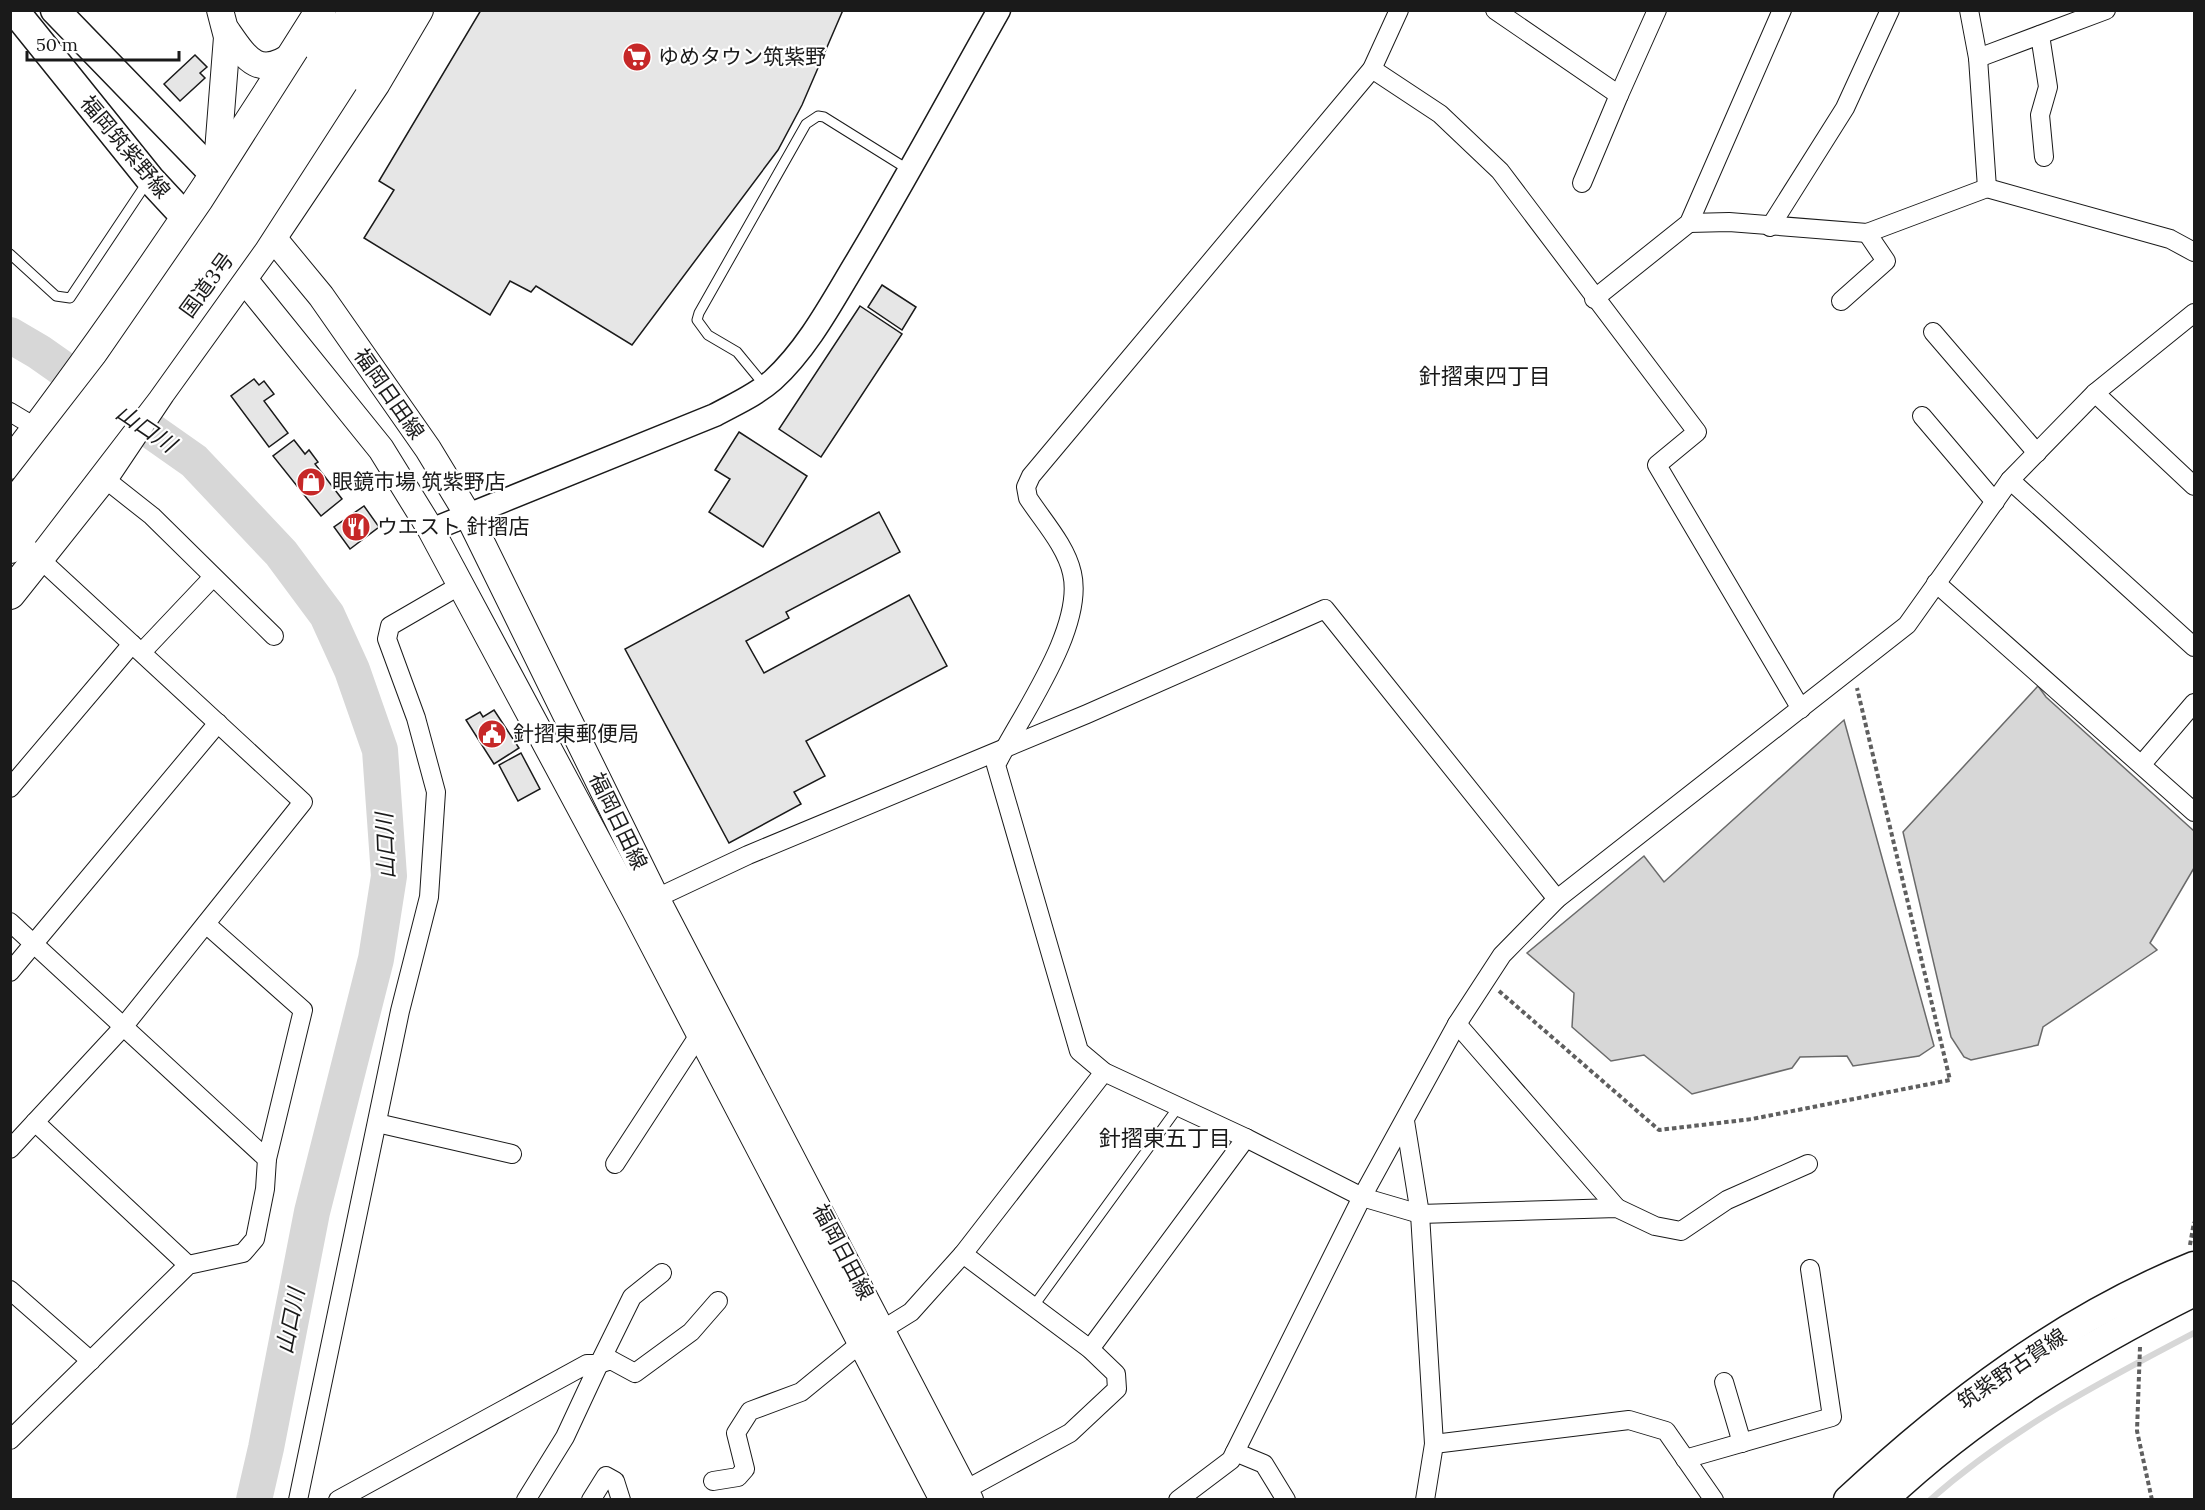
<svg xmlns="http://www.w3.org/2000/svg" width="2205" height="1510" font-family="Lora,'Noto Sans JP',serif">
<rect width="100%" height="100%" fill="#fff"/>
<g fill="#d7d7d7" stroke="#6a6a6a" stroke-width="1.5">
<polygon points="2038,686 2046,697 2194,831 2194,868 2150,943 2157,950 2043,1027 2038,1045 1971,1060 1964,1057 1951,1037 1903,832"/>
<polygon points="1844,720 1934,1046 1919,1056 1853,1066 1847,1056 1800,1057 1792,1068 1692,1094 1644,1055 1611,1061 1572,1027 1574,993 1527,953 1644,856 1664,882"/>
</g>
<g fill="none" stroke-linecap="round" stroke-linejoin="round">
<path stroke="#d7d7d7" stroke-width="6" d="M 1930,1500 C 2009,1430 2102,1381 2194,1333"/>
<polyline stroke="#d7d7d7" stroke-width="36" points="10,335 39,352 194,461 281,553 327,615 352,670 380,750 389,876 376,959 312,1212 266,1448 254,1500"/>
</g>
<g fill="#e6e6e6" stroke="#1a1a1a" stroke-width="1.5">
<polygon points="481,10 843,10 802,105 778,150 632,345 536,286 531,292 510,281 490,315 364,238 394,190 379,181"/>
<polygon points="195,55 207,67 200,73 205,78 180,101 164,84"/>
<polygon points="882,285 916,307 902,330 868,307"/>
<polygon points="860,306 902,334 821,457 779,429"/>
<polygon points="254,379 259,385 264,381 274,394 264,401 288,433 269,447 231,396"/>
<polygon points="739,432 807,476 763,547 709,512 730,479 715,470"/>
<polygon points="294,440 305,454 309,450 318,462 315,464 342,499 321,516 273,456"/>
<polygon points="364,506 379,527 350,549 334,527"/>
<polygon points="879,512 900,552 786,612 789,618 746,641 764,673 909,595 947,666 806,741 825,776 794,792 801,804 729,843 625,649"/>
<polygon points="494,710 519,748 494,764 466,720 480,712 483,717"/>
<polygon points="521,753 540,789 518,801 499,765"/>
</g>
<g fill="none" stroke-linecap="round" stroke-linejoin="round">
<g stroke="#1a1a1a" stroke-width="11">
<g id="service">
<polyline points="10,254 56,296 70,298 148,181"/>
<polyline points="765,386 737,352 708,335 697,320 699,313 806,124 818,116 824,117 909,170"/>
<polyline points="1033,1307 1179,1106"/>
</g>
</g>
<g stroke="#1a1a1a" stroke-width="20">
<g id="minor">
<path d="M 1399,10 L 1372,69 L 1031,476 L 1026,487 L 1028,498 C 1043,521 1066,546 1072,573 C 1085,628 1021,715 996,765 L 1079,1051 L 1104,1072 L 1246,1138 L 1362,1197 L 1420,1214 L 1617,1208 L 1655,1226 L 1681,1231 L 1727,1200 L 1808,1164"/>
<polyline points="1495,10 1619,95 1657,10"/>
<polyline points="1969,10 1978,58 1987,188"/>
<polyline points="2040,35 2048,87 2040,115 2044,157"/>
<polyline points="1978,58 2106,10"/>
<polyline points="1372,69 1440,114 1500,171 1697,432 1657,465 1801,709"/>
<polyline points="1582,183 1619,95"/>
<polyline points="1689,223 1729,222 1867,233 1987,188 2170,239 2194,252"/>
<polyline points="1770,227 1845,108 1890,10"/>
<polyline points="1594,299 1689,223 1782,10"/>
<polyline points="1841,301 1886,261 1867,233"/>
<polyline points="1933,332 2037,453"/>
<polyline points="2095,393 2194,486"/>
<polyline points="10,412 45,433"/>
<polyline points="1922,416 1995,502"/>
<polyline points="95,471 152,516 274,636"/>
<polyline points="2010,480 2194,647"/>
<polyline points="1936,583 2194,812"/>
<polyline points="142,652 213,577"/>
<polyline points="2142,764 2194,703"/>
<polyline points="10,788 132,644"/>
<polyline points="646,903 748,855 1087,714 1325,609 1557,899"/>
<polyline points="10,922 267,1159"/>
<polyline points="10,972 218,723"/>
<polyline points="1457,1024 1617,1208"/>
<polyline points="1405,1121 1420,1214 1434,1444 1425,1500"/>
<polyline points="35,1122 188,1265"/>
<polyline points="377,1123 512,1154"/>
<polyline points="10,1149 124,1026 303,802 40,559"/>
<polyline points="615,1164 699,1035 707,1030"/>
<polyline points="963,1254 1090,1349 1116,1374 1117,1389 1070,1433 965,1490"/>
<polyline points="10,1290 91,1361"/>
<polyline points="1090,1349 1246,1138"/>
<polyline points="599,1364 611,1360 635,1373 691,1332 718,1301"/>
<polyline points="599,1364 632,1297 662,1273"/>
<polyline points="1724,1382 1742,1443"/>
<polyline points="10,1440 188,1265 243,1253 255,1239 265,1189 267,1159 303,1010 206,924"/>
<polyline points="1434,1444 1629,1420 1666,1431 1714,1500"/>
<polyline points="1235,1452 1264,1464 1286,1500"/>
<polyline points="1685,1459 1832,1417 1810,1269"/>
<polyline points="713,1481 738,1477 745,1469 736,1433 750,1411 801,1392 861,1343 911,1312 963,1254 1104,1072"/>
<polyline points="298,1500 400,1011 429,897 436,792 416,718 387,639 390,626 459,586"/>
<polyline points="338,1500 587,1364 599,1364 565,1437 526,1500"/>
<polyline points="591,1500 606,1476 615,1481 621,1500"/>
<polyline points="1178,1500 1231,1460 1362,1197 1457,1024 1502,955 1557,899 1907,625 2010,480 2095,393 2194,313"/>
</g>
</g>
<g stroke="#1a1a1a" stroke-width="25">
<path id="tertiary" d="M 431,530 L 715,415 C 735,404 756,395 773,380 C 807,349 831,304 855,264 C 905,181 951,95 999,10"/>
</g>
<g stroke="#1a1a1a" stroke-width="28">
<g id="secondary">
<path d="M 227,31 C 247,60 259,79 294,54"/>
<polyline points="216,177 227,37 220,10"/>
<polyline points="260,222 321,296 428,449 468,515 655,896 970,1500"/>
<polyline points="236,262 243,278 381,449 431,530 635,910 943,1500"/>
</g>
</g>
<g stroke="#1a1a1a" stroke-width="31">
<g id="primary">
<polyline points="14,10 150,179 201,234"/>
<polyline points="55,10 216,176"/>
<path d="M 1848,1500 C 1950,1405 2064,1318 2194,1266"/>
<path d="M 1883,1500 C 1975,1413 2082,1348 2194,1292"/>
</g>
</g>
<g stroke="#1a1a1a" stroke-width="32">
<g id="trunk">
<polyline points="320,65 355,10"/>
<polyline points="343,81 387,10"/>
<path d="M 10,464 C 122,318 223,166 321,10"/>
<polyline points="10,548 23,533"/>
<polyline points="10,594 103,477 160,392 273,235 375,83 418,10"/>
</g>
</g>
<g stroke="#5f5f5f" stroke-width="4" stroke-dasharray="4.5 3" stroke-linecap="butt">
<polyline points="1499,991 1659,1130 1752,1119 1950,1080 1857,688"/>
<polyline points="2190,1245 2194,1222"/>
<polyline points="2140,1347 2137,1431 2152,1500"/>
</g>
<use href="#service" stroke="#fff" stroke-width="9"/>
<use href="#minor" stroke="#fff" stroke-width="18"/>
<use href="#tertiary" stroke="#fff" stroke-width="22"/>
<use href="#secondary" stroke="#fff" stroke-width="26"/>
<use href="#primary" stroke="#fff" stroke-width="28"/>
<use href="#trunk" stroke="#fff" stroke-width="30"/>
<g stroke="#1a1a1a" stroke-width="32" stroke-linecap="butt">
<g id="trunk-bridge">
<polyline points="10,509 117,371 224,216 320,65"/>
<polyline points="23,533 138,383 243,236 343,81"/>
</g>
</g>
<use href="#trunk-bridge" stroke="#fff" stroke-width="30"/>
</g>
<defs>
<g id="supermarket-disc" transform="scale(1.5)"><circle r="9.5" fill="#c62828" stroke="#fff"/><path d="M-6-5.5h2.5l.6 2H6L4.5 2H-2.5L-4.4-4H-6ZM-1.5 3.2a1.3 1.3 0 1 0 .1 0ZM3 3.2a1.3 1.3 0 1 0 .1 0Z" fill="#fff"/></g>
<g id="shop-disc" transform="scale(1.5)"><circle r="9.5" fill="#c62828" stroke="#fff"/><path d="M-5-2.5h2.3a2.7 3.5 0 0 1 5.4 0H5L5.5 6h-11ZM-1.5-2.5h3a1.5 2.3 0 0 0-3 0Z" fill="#fff"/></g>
<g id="restaurant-disc" transform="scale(1.5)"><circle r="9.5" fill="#c62828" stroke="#fff"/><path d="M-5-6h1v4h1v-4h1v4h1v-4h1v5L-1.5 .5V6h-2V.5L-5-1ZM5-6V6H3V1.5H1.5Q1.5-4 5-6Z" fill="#fff"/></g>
<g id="civic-disc" transform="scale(1.5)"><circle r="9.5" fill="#c62828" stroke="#fff"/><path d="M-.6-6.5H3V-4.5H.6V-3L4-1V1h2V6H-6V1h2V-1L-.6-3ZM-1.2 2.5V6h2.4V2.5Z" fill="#fff"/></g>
</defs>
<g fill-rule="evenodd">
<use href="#supermarket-disc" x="637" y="57"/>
<use href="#shop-disc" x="311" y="482"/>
<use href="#restaurant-disc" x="356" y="527"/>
<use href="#civic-disc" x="492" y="734"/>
</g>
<g text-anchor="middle" stroke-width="4.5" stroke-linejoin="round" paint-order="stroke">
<g font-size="21" fill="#1a1a1a" stroke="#fff" text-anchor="start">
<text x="658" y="64">ゆめタウン筑紫野</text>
<text x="332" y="489">眼鏡市場 筑紫野店</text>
<text x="377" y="534">ウエスト 針摺店</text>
<text x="513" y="741">針摺東郵便局</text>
</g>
<g font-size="21" fill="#1a1a1a" stroke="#fff">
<text transform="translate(125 147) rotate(50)" y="7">福岡筑紫野線</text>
<text transform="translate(207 285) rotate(-54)" y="7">国道3号</text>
<text transform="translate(389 394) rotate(55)" y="7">福岡日田線</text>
<text transform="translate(618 821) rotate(64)" y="7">福岡日田線</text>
<text transform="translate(843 1252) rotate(62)" y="7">福岡日田線</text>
<text transform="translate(2012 1369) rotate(-34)" y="7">筑紫野古賀線</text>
</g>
<g font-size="22" fill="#1a1a1a" stroke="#fff">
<text x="1485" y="384">針摺東四丁目</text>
<text x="1165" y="1146">針摺東五丁目</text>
</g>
<g font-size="22" font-style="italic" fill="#1a1a1a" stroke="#fff">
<text transform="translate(146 428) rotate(34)" y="8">山口川</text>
<text transform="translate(385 846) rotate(-92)" y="8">山口川</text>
<text transform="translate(290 1321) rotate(-79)" y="8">山口川</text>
</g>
</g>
<rect width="2205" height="1510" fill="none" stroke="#1a1a1a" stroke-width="24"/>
<path d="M27 51v9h152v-9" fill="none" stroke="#1a1a1a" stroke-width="3"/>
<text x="36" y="51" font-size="18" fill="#1a1a1a" stroke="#ffffff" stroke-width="4.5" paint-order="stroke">50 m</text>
</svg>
